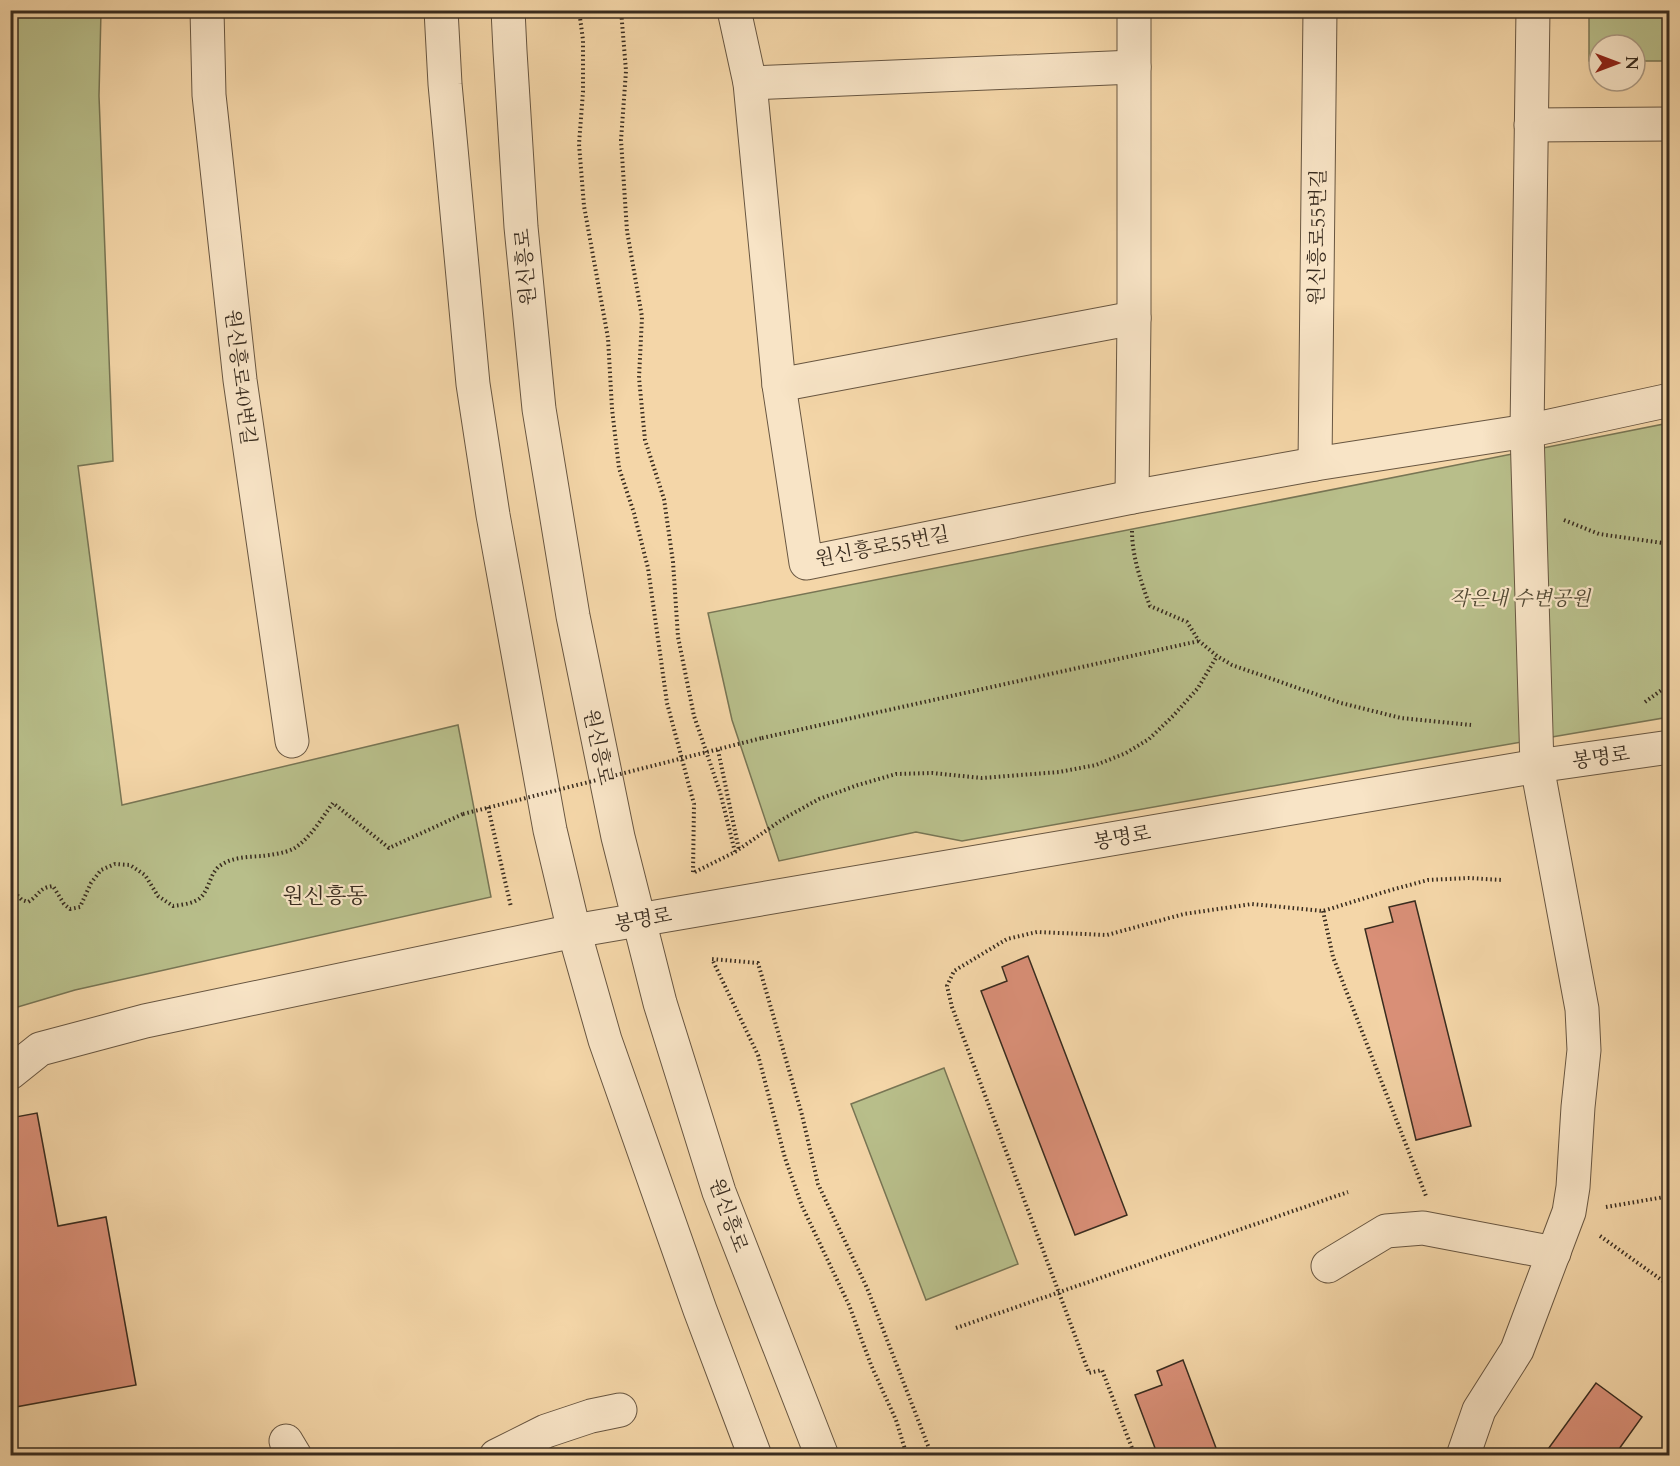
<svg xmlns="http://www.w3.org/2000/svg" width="1680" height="1466" font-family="Cardo,'Noto Serif KR',serif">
<rect width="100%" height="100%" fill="#f4d6a8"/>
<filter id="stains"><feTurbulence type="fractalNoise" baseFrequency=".00333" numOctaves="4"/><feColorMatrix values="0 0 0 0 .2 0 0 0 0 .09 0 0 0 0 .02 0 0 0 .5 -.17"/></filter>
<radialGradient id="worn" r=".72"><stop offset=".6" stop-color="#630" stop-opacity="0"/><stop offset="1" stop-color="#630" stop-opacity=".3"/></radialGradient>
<g fill="#b8be8a" stroke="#787554" stroke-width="1.5">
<polygon points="11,10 101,11 99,96 113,461 78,466 122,805 458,725 491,897 75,990 11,1009"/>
<polygon points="1589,11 1669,11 1669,61 1635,61 1635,45 1599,45 1599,61 1589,61"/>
<polygon points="1669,423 1669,717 1481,749 962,841 916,832 779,861 732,720 708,613"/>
<polygon points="944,1068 1018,1264 926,1300 851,1104"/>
</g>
<g fill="#d98f77" stroke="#392c1f" stroke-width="1.5">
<polygon points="1415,901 1471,1126 1416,1140 1365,929 1393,922 1389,907"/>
<polygon points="1028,956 1127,1215 1075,1235 981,991 1007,981 1002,967"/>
<polygon points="37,1113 58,1226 106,1217 136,1385 10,1408 10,1118"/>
<polygon points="1183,1360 1219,1456 1158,1456 1135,1395 1162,1385 1157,1371"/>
<polygon points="1596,1383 1642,1417 1614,1456 1543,1456"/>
</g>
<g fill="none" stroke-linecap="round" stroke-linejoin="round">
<g stroke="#685641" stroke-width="35">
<g id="minor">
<polyline points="207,10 209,95 240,380 292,741"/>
<polyline points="441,10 445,84 473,384 493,515 550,830 574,931 605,1040 700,1310 755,1456"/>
<polyline points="508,10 510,51 521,227 539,409 573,616 618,837 660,1003 719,1192 822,1456"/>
<polyline points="734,10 750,83 779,385 806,563 1132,497 1315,464 1527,431 1670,400"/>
<polyline points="750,83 1134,67"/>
<polyline points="1531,125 1670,124"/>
<polyline points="779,385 1134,318"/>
<polyline points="1315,464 1320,10"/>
<polyline points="1132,497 1134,318 1134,10"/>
<polyline points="10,1073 40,1049 145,1021 574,931 1537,766 1670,747"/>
<polyline points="1328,1266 1386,1231 1423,1228 1554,1253"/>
<polyline points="286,1441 295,1456"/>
<polyline points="496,1456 546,1431 591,1416 620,1410"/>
<polyline points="1463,1456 1479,1410 1517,1350 1569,1212 1573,1187 1578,1107 1584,1050 1582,1009 1537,766 1527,431 1533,10"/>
</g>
</g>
<g stroke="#392c1f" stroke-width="4" stroke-dasharray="1.5 3" stroke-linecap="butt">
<polyline points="579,10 583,40 583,92 579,144 584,206 608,338 612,409 619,468 634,513 648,568 667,703 694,804 693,873 735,852 720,792 694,716 678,637 673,562 664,499 645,440 639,378 642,317 627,231 621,140 626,71 621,10"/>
<polyline points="1564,520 1599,534 1670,544"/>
<path d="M 1132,531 C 1132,556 1141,582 1150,606 L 1187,622 L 1199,641 L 1217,656 L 1232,665 L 1341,703 L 1401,718 L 1471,725"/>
<polyline points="1645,702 1670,684"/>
<polyline points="762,738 1199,641"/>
<polyline points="718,750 739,850"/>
<polyline points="488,807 511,907"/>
<polyline points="735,852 783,819 819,799 858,785 896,774 932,773 982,778 1059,772 1096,765 1126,753 1149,739 1173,716 1198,688 1217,656"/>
<path d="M 10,891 L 13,891 L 22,900 L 28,902 C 40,895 38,888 53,886 L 64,904 L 70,909 L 80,907 L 91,883 L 101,870 L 115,864 L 130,865 L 145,875 L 158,896 L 173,906 C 180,905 189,904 195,901 C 210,895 208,873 221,865 C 233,857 248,857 262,856 C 271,855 285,853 293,849 C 310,839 321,819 333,803 L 389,848 L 463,814"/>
<polyline points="1323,911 1333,957 1426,1196"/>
<polyline points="1606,1207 1670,1196"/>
<polyline points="1600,1236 1670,1286"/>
<polyline points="956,1328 1348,1192"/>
<polyline points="907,1456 896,1420 871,1365 849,1305 802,1206 785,1158 758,1055 712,959 758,963 802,1115 818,1184 867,1288 932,1456"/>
<polyline points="1135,1456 1102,1370 1089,1373 952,1007 947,986 954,971 1007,939 1037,932 1107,935 1184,914 1252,904 1323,911 1391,890 1428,880 1468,878 1502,880"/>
</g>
<use href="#minor" stroke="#f8e4c6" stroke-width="33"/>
<polyline stroke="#392c1f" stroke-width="4" stroke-dasharray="1.5 3" stroke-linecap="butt" points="463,814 762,738"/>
</g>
<g text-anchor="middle" stroke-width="4.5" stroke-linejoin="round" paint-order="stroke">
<g font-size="20" fill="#392c1f" stroke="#f8e4c6">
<text transform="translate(1317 237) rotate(-89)" y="7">원신흥로55번길</text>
<text transform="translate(525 267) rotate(-95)" y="7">원신흥로</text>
<text transform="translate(241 377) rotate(83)" y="7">원신흥로40번길</text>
<text transform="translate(882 546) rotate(-11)" y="7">원신흥로55번길</text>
<text transform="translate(599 747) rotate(78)" y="7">원신흥로</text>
<text transform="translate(1601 757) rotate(-8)" y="7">봉명로</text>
<text transform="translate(1122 837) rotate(-10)" y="7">봉명로</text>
<text transform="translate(643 919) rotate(-10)" y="7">봉명로</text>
<text transform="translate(729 1215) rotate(70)" y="7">원신흥로</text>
</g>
<g font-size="20" font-style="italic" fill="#524934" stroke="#f8e4c6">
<text x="1520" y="605">작은내 수변공원</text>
</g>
<g font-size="22" fill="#392c1f" stroke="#f8e4c6">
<text x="325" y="903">원신흥동</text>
</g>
</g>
<rect width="1680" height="1466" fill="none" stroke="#f4d6a8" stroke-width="36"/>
<rect x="12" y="12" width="1656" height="1442" fill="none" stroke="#392c1f" stroke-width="3"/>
<rect x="18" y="18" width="1644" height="1430" fill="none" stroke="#392c1f" stroke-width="1.5"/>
<g transform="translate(1617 63) rotate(90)"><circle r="28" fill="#f8e4c6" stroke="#ac9a83" stroke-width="1.5"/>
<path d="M0-4.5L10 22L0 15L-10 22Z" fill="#8f2418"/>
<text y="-9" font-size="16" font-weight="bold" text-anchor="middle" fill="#392c1f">N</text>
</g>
<rect width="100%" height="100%" filter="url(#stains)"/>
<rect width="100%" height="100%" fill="url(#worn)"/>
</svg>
